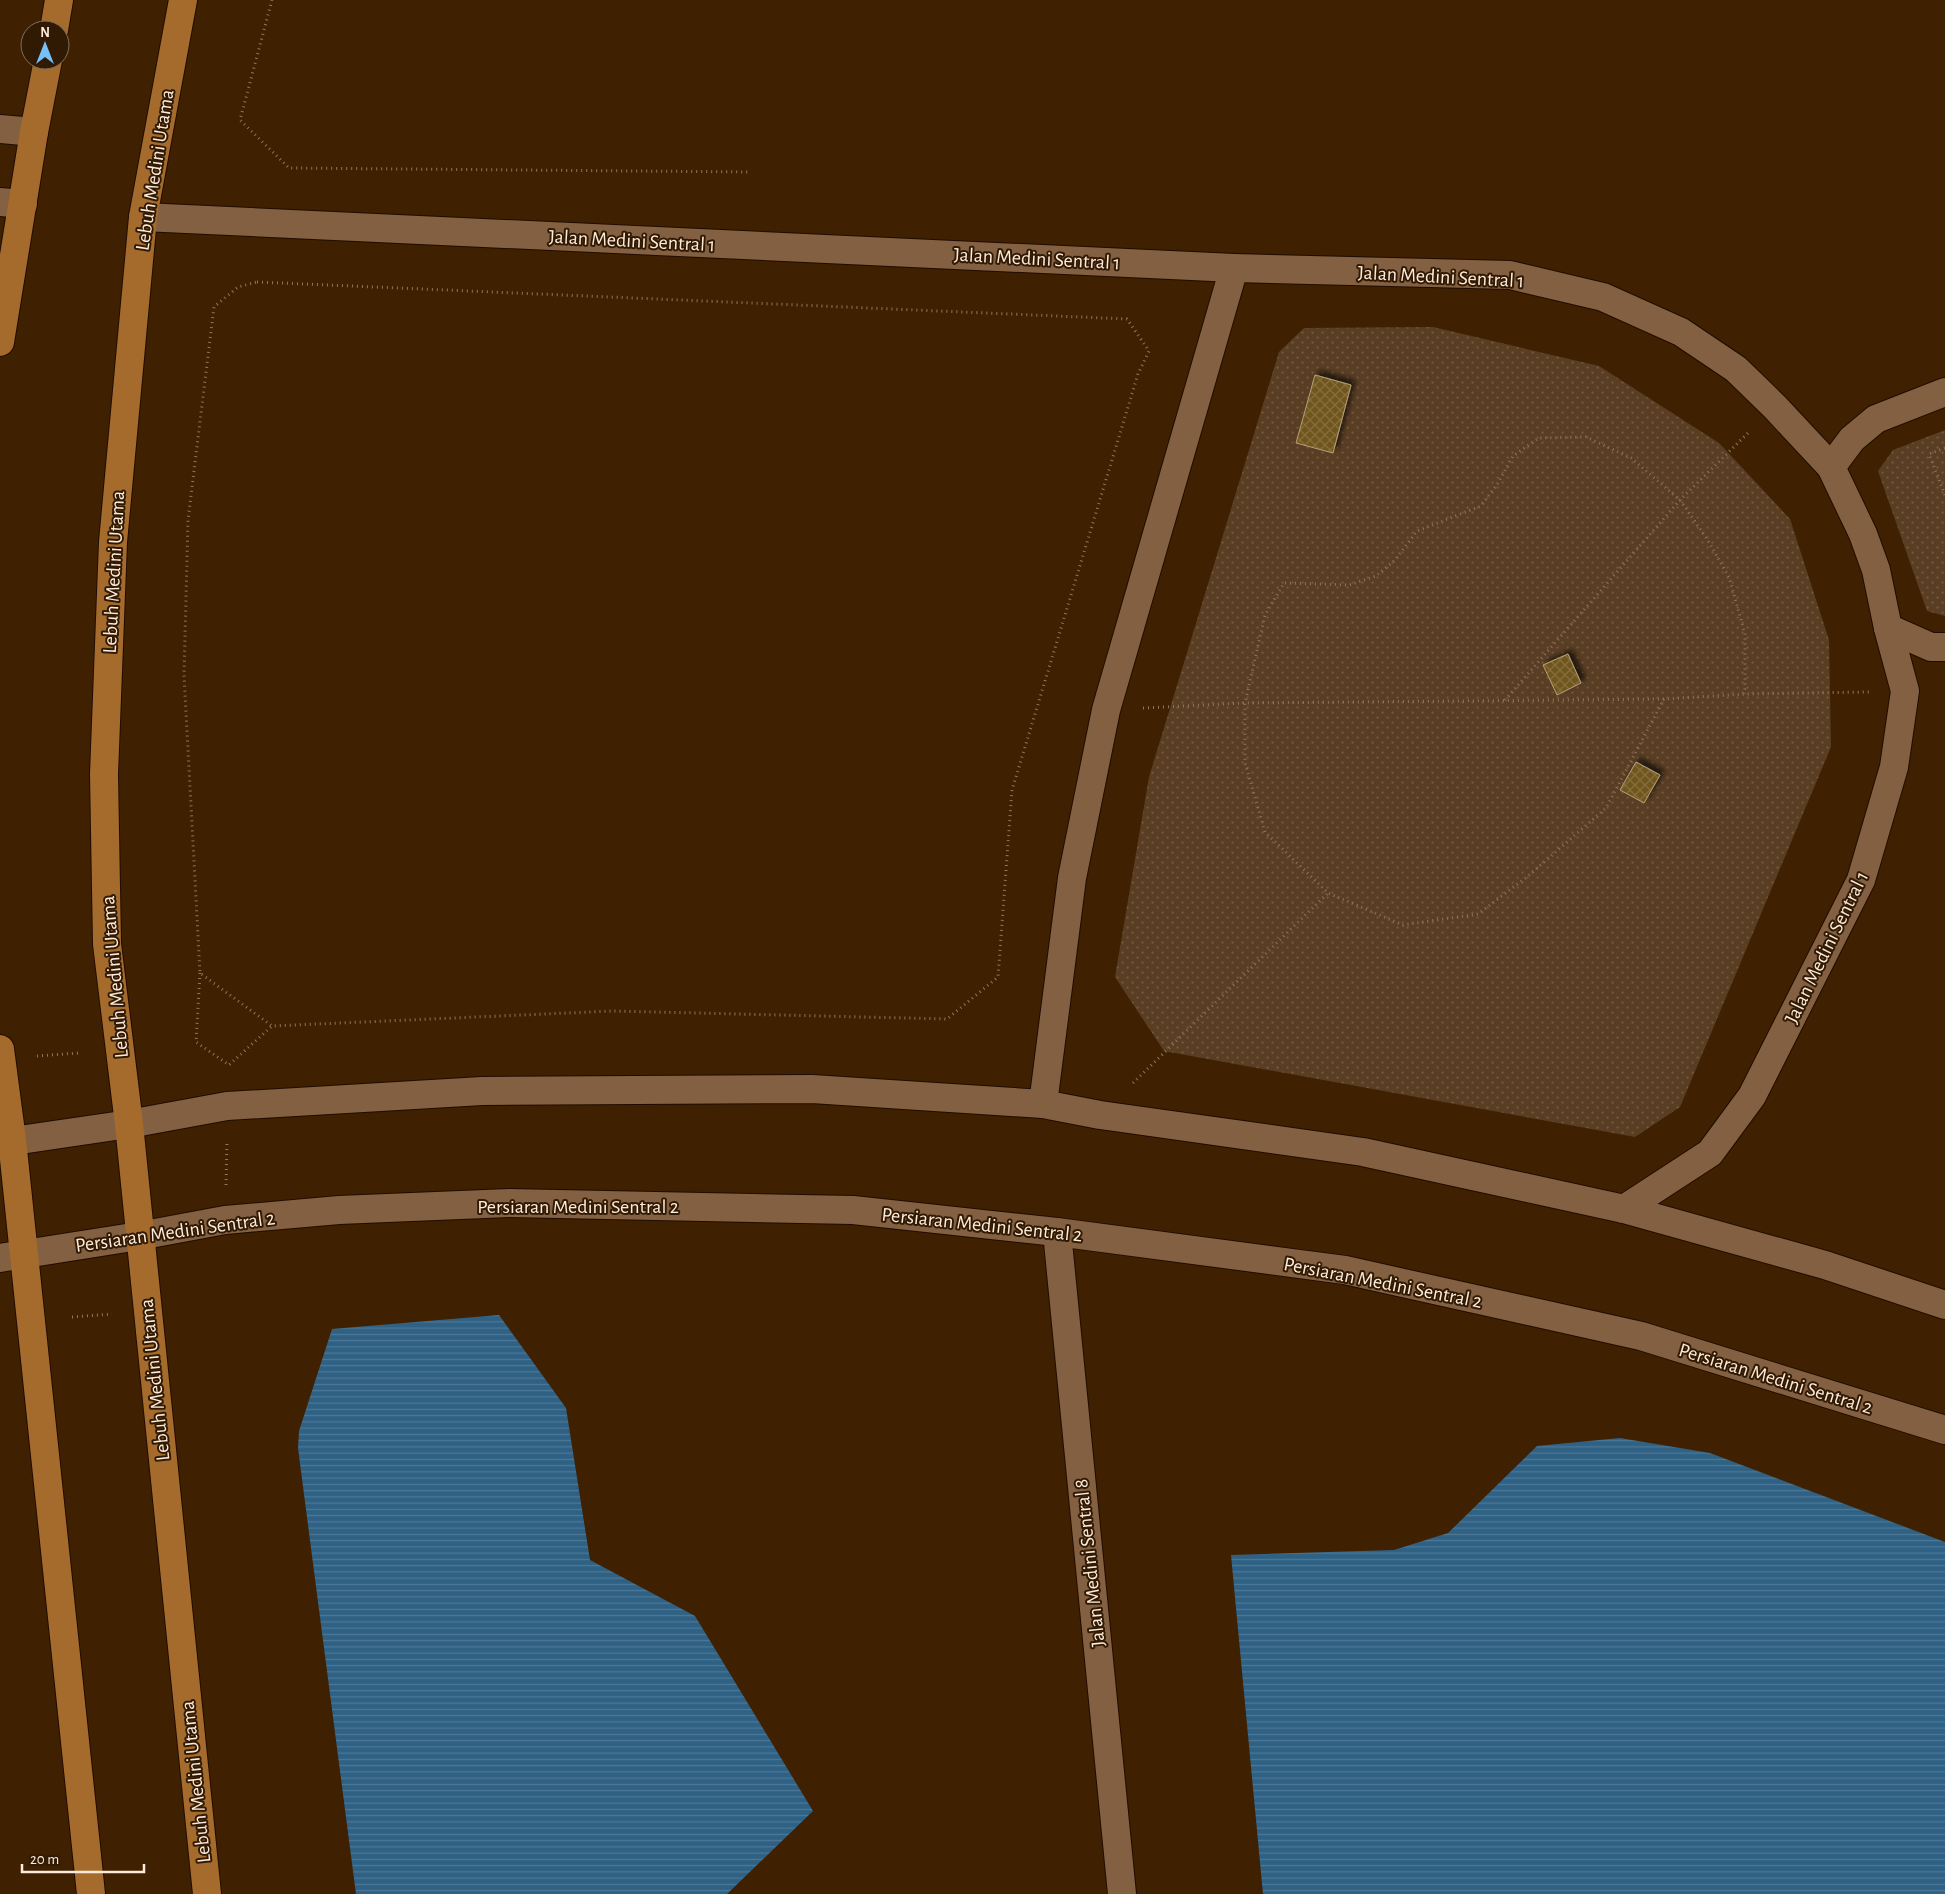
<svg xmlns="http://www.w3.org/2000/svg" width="1945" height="1894" font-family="'Alegreya Sans',sans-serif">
<defs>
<pattern id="grass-dots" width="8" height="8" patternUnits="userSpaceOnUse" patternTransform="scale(1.25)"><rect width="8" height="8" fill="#593e24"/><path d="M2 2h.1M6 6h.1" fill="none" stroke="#725a43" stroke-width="1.8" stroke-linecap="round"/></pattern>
<pattern id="water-rules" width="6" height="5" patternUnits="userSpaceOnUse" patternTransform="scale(1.25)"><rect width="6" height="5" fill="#2f6185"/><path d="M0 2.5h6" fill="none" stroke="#4e7896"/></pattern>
<pattern id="building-cross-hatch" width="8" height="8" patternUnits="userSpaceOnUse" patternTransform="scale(1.25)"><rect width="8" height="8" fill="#70561e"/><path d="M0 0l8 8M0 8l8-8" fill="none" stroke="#856e3e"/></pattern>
<filter id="shadow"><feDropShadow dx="4.5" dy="-4.5" stdDeviation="2.5" flood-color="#0009"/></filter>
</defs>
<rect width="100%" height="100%" fill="#3f2101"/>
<g fill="url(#grass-dots)">
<polygon points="1433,327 1599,366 1719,443 1790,519 1829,640 1831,747 1680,1107 1635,1137 1164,1051 1115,977 1149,777 1279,352 1304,328"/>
<polygon points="1945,430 1945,616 1927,611 1878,471 1893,450"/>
</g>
<g fill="url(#water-rules)">
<polygon points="499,1315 566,1408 590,1560 695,1616 813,1811 727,1894 356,1894 298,1448 299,1431 332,1329"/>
<polygon points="1620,1438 1710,1453 1945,1542 1945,1894 1263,1894 1231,1555 1394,1550 1448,1533 1537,1446"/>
</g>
<g fill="url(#building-cross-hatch)" stroke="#b7a076" filter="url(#shadow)">
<polygon points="1315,375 1351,385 1333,453 1296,443"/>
<polygon points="1568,654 1581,683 1557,695 1543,665"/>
<polygon points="1636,762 1660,775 1644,803 1620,790"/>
</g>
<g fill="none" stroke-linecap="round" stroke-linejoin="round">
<g stroke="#210c00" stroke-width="30">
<g id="minor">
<polyline points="0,129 34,132"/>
<polyline points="0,202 23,204"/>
<polyline points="143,217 1234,268 1510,275 1603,297 1681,332 1736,369 1775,407 1831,467 1863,534 1876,570 1888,628 1905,691 1894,767 1861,880 1752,1096 1710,1153 1624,1209"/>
<polyline points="1831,467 1852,439 1876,419 1945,392"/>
<polyline points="1888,628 1931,647 1945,647"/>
<polyline points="1043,1104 1072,878 1106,710 1234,268"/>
<polyline points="0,1143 129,1124 227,1106 482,1091 812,1089 1043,1104 1100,1115 1363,1152 1624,1209 1825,1265 1945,1305"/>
<polyline points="1057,1232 1122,1894"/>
<polyline points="0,1258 139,1236 225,1220 339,1210 509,1203 853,1210 1057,1232 1345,1270 1641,1336 1945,1430"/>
</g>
</g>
<g stroke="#210c00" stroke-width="30">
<g id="major">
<polyline points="183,0 143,217 113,542 104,774 107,944 129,1124 207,1894"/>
<polyline points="54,30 59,0"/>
<polyline points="0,342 34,132 48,60"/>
<polyline points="0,1049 12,1140 91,1894"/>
</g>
</g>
<g stroke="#90765c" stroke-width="3" stroke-dasharray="1 4" stroke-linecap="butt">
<polyline points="272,0 240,120 289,168 751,172"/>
<polygon points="257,282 1127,319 1149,351 1138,374 1012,790 998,977 947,1019 613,1011 272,1026 200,973 184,675 188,520 214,307 238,287"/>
<polyline points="1945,448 1929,454 1945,495"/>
<polyline points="1664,699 1606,808 1527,877 1478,914 1403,925 1328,893 1265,832 1245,763 1245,703 1265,615 1284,583 1349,585 1376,576 1394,561 1417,531 1481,506 1498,483 1513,456 1539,438 1586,437 1631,458 1680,500 1707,539 1729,577 1745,634 1745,694"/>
<polyline points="1505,700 1680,500 1749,432"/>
<polyline points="1143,708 1245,703 1664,699 1745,694 1869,692"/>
<polyline points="200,973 196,1042 229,1065 272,1026"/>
<polyline points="37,1056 79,1053"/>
<polyline points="1133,1083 1327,894"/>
<polyline points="226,1185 227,1141"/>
<polyline points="72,1317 112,1314"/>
</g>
<use href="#minor" stroke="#826041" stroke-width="28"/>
<use href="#major" stroke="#a46b2d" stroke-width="28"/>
</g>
<g text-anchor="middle" stroke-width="4" stroke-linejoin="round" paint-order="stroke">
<g font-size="20" fill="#feead9" stroke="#311a03">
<text transform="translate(154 170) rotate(-81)" y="7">Lebuh Medini Utama</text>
<text transform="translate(632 240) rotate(3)" y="7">Jalan Medini Sentral 1</text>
<text transform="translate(1037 258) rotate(3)" y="7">Jalan Medini Sentral 1</text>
<text transform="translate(1441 276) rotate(3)" y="7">Jalan Medini Sentral 1</text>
<text transform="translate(113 572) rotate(-87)" y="7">Lebuh Medini Utama</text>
<text transform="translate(1826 947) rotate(-64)" y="7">Jalan Medini Sentral 1</text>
<text transform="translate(114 977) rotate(-95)" y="7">Lebuh Medini Utama</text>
<text x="578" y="1213">Persiaran Medini Sentral 2</text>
<text transform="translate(982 1224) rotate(6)" y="7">Persiaran Medini Sentral 2</text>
<text transform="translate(175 1231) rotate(-8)" y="7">Persiaran Medini Sentral 2</text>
<text transform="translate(1383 1282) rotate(11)" y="7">Persiaran Medini Sentral 2</text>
<text transform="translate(1776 1378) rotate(17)" y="7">Persiaran Medini Sentral 2</text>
<text transform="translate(154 1380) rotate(-96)" y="7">Lebuh Medini Utama</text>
<text transform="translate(1089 1563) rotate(-96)" y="7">Jalan Medini Sentral 8</text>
<text transform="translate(195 1782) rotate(-96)" y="7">Lebuh Medini Utama</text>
</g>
</g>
<g transform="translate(45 45)"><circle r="24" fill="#311a03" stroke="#836d59"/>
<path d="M0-4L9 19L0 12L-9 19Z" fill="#77bff7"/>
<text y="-8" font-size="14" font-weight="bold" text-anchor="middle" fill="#feead9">N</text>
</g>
<path d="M22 1864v8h122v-8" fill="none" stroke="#feead9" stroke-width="2.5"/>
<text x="30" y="1864" font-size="15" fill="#feead9" stroke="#311a03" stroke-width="4" paint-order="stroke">20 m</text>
</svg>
